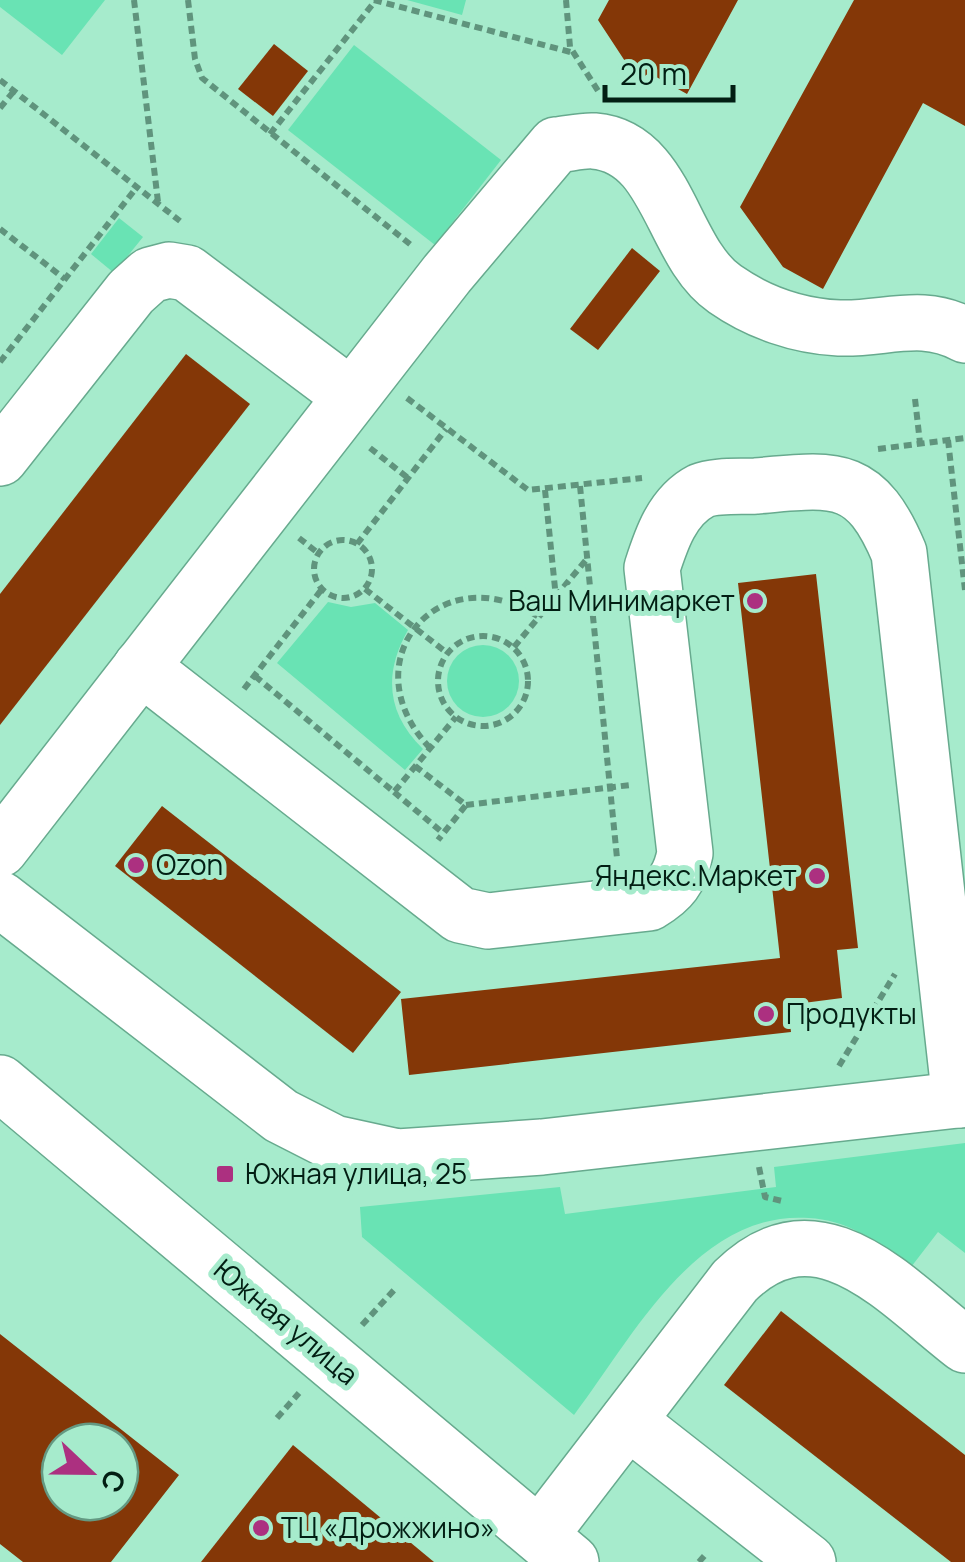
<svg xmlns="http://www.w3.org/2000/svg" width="965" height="1562" font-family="Manrope,sans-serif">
<rect width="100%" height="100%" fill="#a6ebcc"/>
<g fill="#69e3b4">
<polygon points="0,0 105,0 62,55 0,7"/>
<polygon points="407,0 466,0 462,15"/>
<polygon points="354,45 501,160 435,245 288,130"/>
<polygon points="119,218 143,237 114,273 91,254"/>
<path d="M 328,602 L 351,607 L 375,603 L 408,630 C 383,674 387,714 423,749 L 405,770 L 277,663 Z"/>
<circle cx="483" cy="681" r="36"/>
<path d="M 965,1143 L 965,1253 L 938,1232 L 908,1271 C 892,1259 877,1243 860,1233 C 845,1224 826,1219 809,1218 C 697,1210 633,1337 574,1415 L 362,1237 L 360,1207 L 560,1187 L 565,1214 L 776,1187 L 774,1167 Z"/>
</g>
<g fill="#843707" fill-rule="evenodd">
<polygon points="609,0 738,0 687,94 649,73 638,81 598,20"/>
<polygon points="854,0 965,0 965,126 923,103 823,289 783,267 740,207"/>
<polygon points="274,44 308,71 273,116 238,89"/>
<polygon points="632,248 660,271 598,350 570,329"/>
<polygon points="186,354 250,404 0,725 0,594"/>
<polygon points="816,574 858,948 837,950 842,998 788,1005 791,1032 409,1075 401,999 780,958 738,583"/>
<polygon points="162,806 401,992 353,1053 115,866"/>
<polygon points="781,1311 965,1455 965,1562 951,1562 724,1385"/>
<path d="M 0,1334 L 179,1475 L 111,1562 L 23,1562 L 0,1544 ZM 60,1442 L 120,1442 L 120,1502 L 60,1502 Z"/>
<polygon points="293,1445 434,1562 201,1562"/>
</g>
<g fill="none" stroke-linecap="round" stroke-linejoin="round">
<g stroke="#67aa8e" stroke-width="58">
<g id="minor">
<polyline points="0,458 131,292 150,275 169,270 187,273 351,396"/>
<path d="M 141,667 L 460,915 L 488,921 L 649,903 C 671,890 680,879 685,853 L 652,568 C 661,540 672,506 701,491 C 715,485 740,487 756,486 C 835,479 865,472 899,553 L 960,1100"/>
<path d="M 0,849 L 447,274 L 556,145 C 568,144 583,140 594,141 C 669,147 671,252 725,289 C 758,312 798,326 839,328 C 884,330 922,311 965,335"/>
<polyline points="0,899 281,1116 334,1143 398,1157 542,1147 965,1099"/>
<polyline points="0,1083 571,1562"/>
<polyline points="628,1421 808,1562"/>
<path d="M 540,1535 L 735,1281 C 819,1199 896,1292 965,1345"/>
</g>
</g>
<g stroke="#60947d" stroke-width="6" stroke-dasharray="8 5" stroke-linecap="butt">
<polyline points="134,0 158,202"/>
<polyline points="188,0 195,59 202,78 411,245"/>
<polyline points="374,0 574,53"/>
<polyline points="566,0 570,47 600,94"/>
<polyline points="0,80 180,221"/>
<polyline points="0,108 14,91"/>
<polyline points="270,134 376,0"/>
<polyline points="0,229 65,279"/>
<polyline points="0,362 137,187"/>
<polyline points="407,398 528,490 642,478"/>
<polyline points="915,399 920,443"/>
<polyline points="948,440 965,590"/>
<polyline points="370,448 408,478"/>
<polyline points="878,449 965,438"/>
<polyline points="580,486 617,858"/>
<polyline points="545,490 556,598"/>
<polyline points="299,538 318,553"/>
<circle cx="343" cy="569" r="29"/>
<polyline points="357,544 446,429"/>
<polyline points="365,589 447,653"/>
<circle cx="483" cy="681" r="45"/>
<polyline points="514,647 586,560"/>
<polyline points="255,676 394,792 456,717"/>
<polyline points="244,689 322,589"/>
<path d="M 430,748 C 348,662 439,553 539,617"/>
<polyline points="415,766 466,805 438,840"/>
<polyline points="394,792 443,833"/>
<polyline points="466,805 630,785"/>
<polyline points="839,1066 895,974"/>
<polyline points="759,1167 765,1197 782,1201"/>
<polyline points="362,1325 395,1289"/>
<polyline points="277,1418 299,1393"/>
<polyline points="699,1562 705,1555"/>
</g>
<use href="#minor" stroke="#fff" stroke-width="55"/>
</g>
<g fill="#ac3080" stroke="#a6ebcc" stroke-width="4">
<circle cx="755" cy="601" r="10"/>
<circle cx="136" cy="865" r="10"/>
<circle cx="817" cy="876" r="10"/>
<circle cx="766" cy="1014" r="10"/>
<rect x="215" y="1164" width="20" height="20" rx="5"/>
<circle cx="261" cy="1528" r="10"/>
</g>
<g text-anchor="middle" stroke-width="10" stroke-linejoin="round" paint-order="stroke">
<g font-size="28" fill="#021e13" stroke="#a6ebcc" text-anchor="start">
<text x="735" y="611" text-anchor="end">Ваш Минимаркет</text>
<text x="156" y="875">Ozon</text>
<text x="797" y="886" text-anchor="end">Яндекс.Маркет</text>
<text x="786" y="1024">Продукты</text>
<text x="245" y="1184">Южная улица, 25</text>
<text x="281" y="1538">ТЦ «Дрожжино»</text>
</g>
<g font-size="28" fill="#021e13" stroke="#a6ebcc">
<text transform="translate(286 1322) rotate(40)" y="10">Южная улица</text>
</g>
</g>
<g transform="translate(90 1472) rotate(112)"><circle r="48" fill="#a6ebcc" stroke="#649982" stroke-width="2.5"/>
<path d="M0-8L18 38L0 25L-18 38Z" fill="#ac3080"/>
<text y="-15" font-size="28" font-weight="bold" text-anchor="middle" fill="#021e13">С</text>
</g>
<path d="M605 85v15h128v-15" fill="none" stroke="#021e13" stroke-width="5"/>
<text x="620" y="85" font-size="30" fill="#021e13" stroke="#a6ebcc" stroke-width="8" paint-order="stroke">20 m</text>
</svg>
